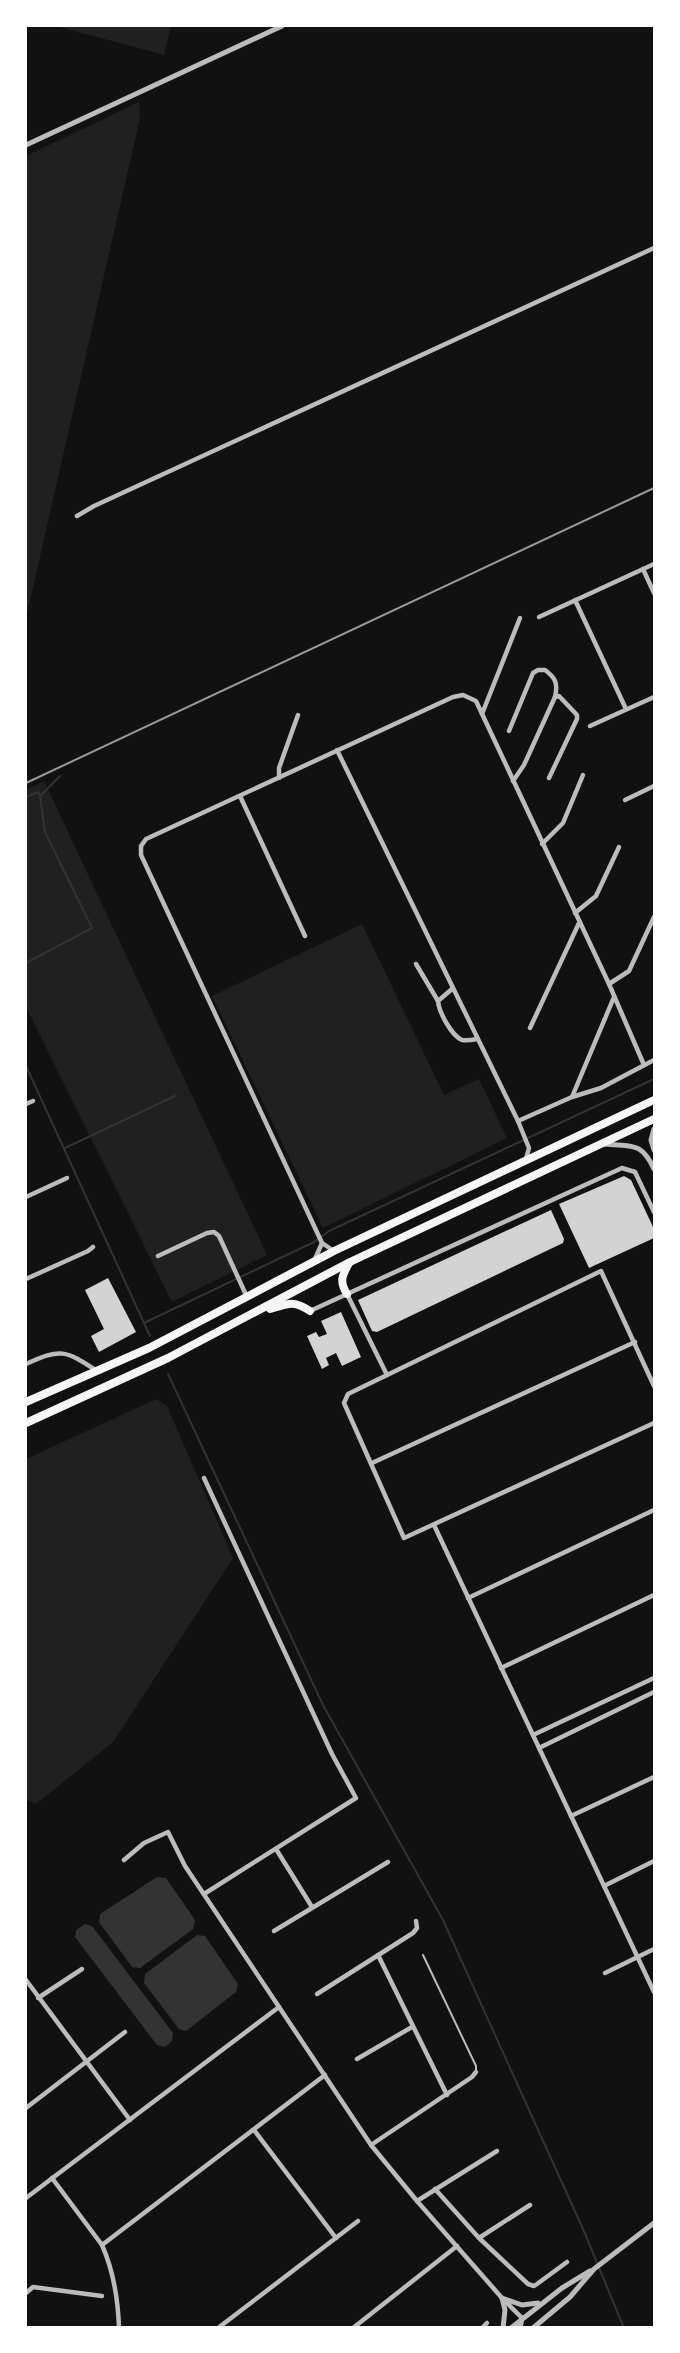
<svg xmlns="http://www.w3.org/2000/svg" width="680" height="2353" font-family="'Noto Sans',sans-serif">
<rect width="100%" height="100%" fill="#111"/>
<g fill="#202020">
<polygon points="56,26 171,26 164,55"/>
<polygon points="139,102 140,118 26,618 26,156"/>
<polygon points="44,781 267,1255 172,1302 26,1007 26,790"/>
<polygon points="362,924 444,1095 479,1079 507,1138 323,1228 212,996"/>
<polygon points="156,1399 167,1406 233,1558 113,1742 36,1804 26,1800 26,1459"/>
</g>
<g fill="#333">
<polygon points="157,1877 166,1878 195,1920 193,1929 140,1968 132,1967 99,1922 100,1914"/>
<polygon points="85,1924 92,1926 173,2033 172,2041 165,2047 157,2045 75,1937 76,1930"/>
<polygon points="197,1935 205,1936 238,1984 236,1992 186,2031 179,2029 144,1983 145,1974"/>
</g>
<g fill="none" stroke-linecap="round" stroke-linejoin="round">
<g stroke="#333" stroke-width="2">
<polyline points="26,797 38,792 40,795"/>
<polyline points="26,963 92,928 45,832 40,796 60,776"/>
<polyline points="26,1066 150,1336"/>
<polyline points="65,1148 175,1096"/>
<polyline points="144,1323 314,1242 329,1231 654,1079"/>
<polyline points="168,1374 323,1705 443,1920 583,2229 624,2328"/>
</g>
</g>
<g fill="#d3d3d3">
<polygon points="624,1176 631,1180 654,1229 654,1238 589,1268 559,1204"/>
<polygon points="551,1210 564,1239 563,1243 377,1332 372,1331 358,1300"/>
<polygon points="108,1278 136,1332 99,1352 91,1336 104,1329 85,1290"/>
<polygon points="341,1312 361,1357 342,1366 336,1353 326,1358 329,1365 322,1369 307,1336 316,1332 319,1337 327,1334 321,1321"/>
</g>
<g fill="none" stroke-linecap="round" stroke-linejoin="round">
<polyline stroke="#bcbcbc" stroke-width="2" points="423,1955 476,2066 476,2072"/>
<g stroke="#bcbcbc" stroke-width="4.5">
<polyline points="77,516 94,506 654,248"/>
<polyline points="643,569 654,593"/>
<polyline points="575,600 626,709"/>
<polyline points="539,617 654,564"/>
<polyline points="482,714 520,618"/>
<polyline points="590,726 654,697"/>
<path d="M 509,731 L 533,673 L 538,670 L 545,670 C 556,678 558,684 555,697 L 524,765 L 513,781"/>
<polyline points="337,750 518,1121 529,1148 526,1159"/>
<polyline points="279,778 279,768 298,715"/>
<polyline points="549,778 577,719 577,715 559,696 555,697"/>
<polyline points="240,796 305,936"/>
<polyline points="625,800 654,786"/>
<polyline points="542,844 563,823 583,775"/>
<polyline points="575,913 596,896 619,847"/>
<polyline points="416,964 438,1001"/>
<polyline points="609,984 629,971 654,917"/>
<path d="M 452,989 L 438,1001 C 439,1012 451,1035 462,1040 C 467,1041 472,1040 477,1039"/>
<polyline points="530,1028 579,923"/>
<polyline points="572,1097 614,997"/>
<polyline points="26,1104 33,1101"/>
<polyline points="518,1121 572,1097 601,1088 654,1060"/>
<polyline points="26,1197 67,1178"/>
<polyline points="334,1251 322,1243 141,855 141,846 146,839 453,697 463,695 476,701 609,984 644,1065"/>
<polyline points="158,1256 207,1233 214,1232 219,1236 247,1297"/>
<polyline points="315,1259 322,1243"/>
<polyline points="26,1279 88,1251 93,1247"/>
<polyline points="347,1294 387,1375"/>
<polyline points="310,1311 622,1168 635,1172 654,1212"/>
<path d="M 26,1364 C 61,1348 65,1350 97,1371"/>
<polyline points="654,1386 601,1271 348,1394 344,1403 404,1538 654,1423"/>
<polyline points="372,1463 635,1342"/>
<polyline points="434,1525 654,1992"/>
<polyline points="468,1598 654,1510"/>
<polyline points="501,1668 654,1595"/>
<polyline points="533,1735 654,1678"/>
<polyline points="539,1748 654,1692"/>
<polyline points="571,1816 654,1777"/>
<polyline points="276,1849 312,1907"/>
<polyline points="124,1860 144,1843 168,1832 185,1866 371,2145 417,2201 502,2298 522,2318"/>
<polyline points="604,1886 654,1861"/>
<polyline points="204,1894 356,1798 332,1754 204,1478"/>
<polyline points="274,1931 388,1862"/>
<polyline points="378,1955 447,2095"/>
<polyline points="605,1973 654,1949"/>
<polyline points="26,1980 130,2120"/>
<polyline points="317,1994 413,1933 417,1928 416,1921"/>
<polyline points="38,1998 82,1969"/>
<polyline points="357,2059 412,2027"/>
<polyline points="26,2108 125,2032"/>
<polyline points="254,2130 336,2238"/>
<polyline points="371,2145 472,2077 476,2072"/>
<path d="M 52,2178 L 102,2245 C 114,2272 118,2298 119,2328"/>
<polyline points="435,2189 479,2238 528,2284 534,2286 537,2284 567,2262"/>
<polyline points="26,2198 279,2007"/>
<polyline points="417,2201 497,2151"/>
<polyline points="479,2238 530,2205"/>
<polyline points="102,2245 325,2075"/>
<polyline points="26,2293 33,2287 102,2296"/>
<polyline points="218,2328 358,2221"/>
<polyline points="353,2328 457,2246"/>
<polyline points="482,2328 487,2323"/>
</g>
<g stroke="#bcbcbc" stroke-width="5">
<polyline points="26,145 282,26"/>
<polyline points="654,1129 651,1140 654,1150"/>
<path d="M 604,1144 C 632,1147 641,1141 654,1169"/>
<polyline points="502,2298 522,2305 538,2303"/>
<polyline points="502,2298 505,2310 503,2328"/>
<polyline points="511,2328 562,2288 590,2271"/>
<polyline points="520,2328 522,2318"/>
<polyline points="533,2328 570,2297 594,2269 654,2223"/>
</g>
<g stroke="#f5f5f5" stroke-width="8">
<path d="M 347,1294 C 339,1281 342,1276 349,1263"/>
<path d="M 270,1309 C 289,1303 294,1300 310,1311"/>
<polyline points="26,1402 149,1348 334,1251 654,1100"/>
<polyline points="26,1423 168,1358 350,1262 654,1119"/>
</g>
<polyline stroke="#9a9a9a" stroke-width="2" points="26,783 654,488"/>
</g>
<rect width="680" height="2353" fill="none" stroke="#ffffff" stroke-width="54"/>
</svg>
